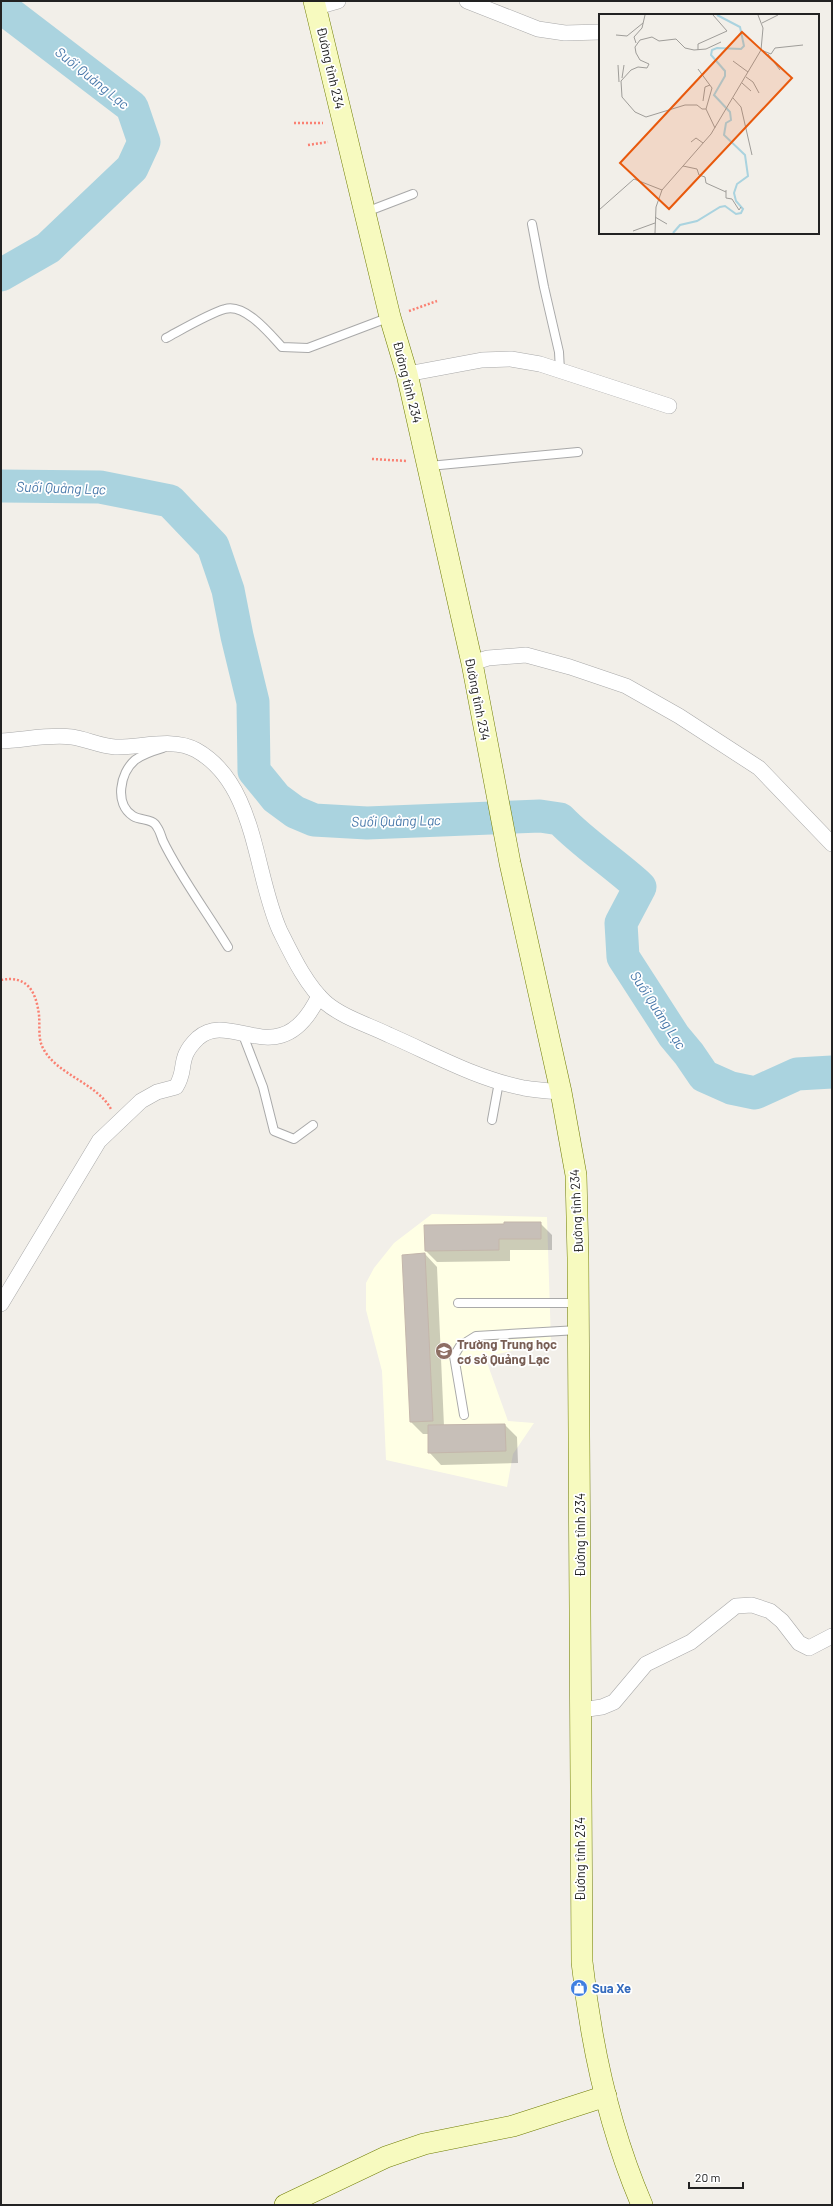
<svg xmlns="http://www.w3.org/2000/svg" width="833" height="2206" font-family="Barlow,sans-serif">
<rect width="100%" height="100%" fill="#f2efe9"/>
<polygon fill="#ffffe5" points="432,1214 547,1217 551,1342 485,1357 508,1421 534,1423 513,1454 507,1487 386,1460 382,1371 366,1310 366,1283 374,1268 394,1243"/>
<g fill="#0003">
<polygon points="540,1223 552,1235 552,1250 510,1250 510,1261 437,1262 426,1251 425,1226"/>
<polygon points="425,1254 437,1267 444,1426 505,1425 517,1437 518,1463 441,1465 429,1452 429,1434 423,1434 411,1422"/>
</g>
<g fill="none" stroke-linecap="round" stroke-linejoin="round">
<g stroke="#aad3df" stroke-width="33">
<polyline points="1,7 132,107 144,142 132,168 48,248 1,275"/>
<path d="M 1,486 L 100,487 L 170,501 L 213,546 L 228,590 L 237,636 L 253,702 L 254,771 L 276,798 L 295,812 L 314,820 L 367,823 L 540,816 L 560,819 C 584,844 614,863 640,887 L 621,923 L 623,957 L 674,1036 L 689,1054 L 704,1076 L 731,1088 L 755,1093 L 797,1074 L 832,1072"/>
</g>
</g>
<g fill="#c7bfb8" stroke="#c4b6ab">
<polygon points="504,1222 541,1222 541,1239 499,1239 499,1250 425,1251 424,1225 504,1224"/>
<polygon points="425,1253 433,1421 410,1422 402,1255"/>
<polygon points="505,1424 506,1451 428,1453 428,1425"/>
</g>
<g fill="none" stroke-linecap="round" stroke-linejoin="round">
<g stroke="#a9a9a9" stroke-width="10">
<g id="service">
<polyline points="366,212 413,194"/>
<polyline points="532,224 544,287 559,352 560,371"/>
<path d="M 166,338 C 181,330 210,313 225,309 C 245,303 270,334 282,347 L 308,348 L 390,317"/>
<polyline points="429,466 578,452"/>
<path d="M 163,748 C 153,751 143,754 135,760 C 120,773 114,804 133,816 C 141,821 153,818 157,827 C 160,831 161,836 163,841 C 181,878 207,912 228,947"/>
<polyline points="243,1035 263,1087 274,1131 294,1139 313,1125"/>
<polyline points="492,1120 499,1082"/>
<polyline points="458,1303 577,1303"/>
<polyline points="464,1415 454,1356 460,1346 476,1336 578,1330"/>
</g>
</g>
<g stroke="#a9a9a9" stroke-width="16">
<g id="minor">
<polyline points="467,1 538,29 565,33 600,32"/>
<polyline points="317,7 338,1"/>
<polyline points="407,374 482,360 511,359 540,364 669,406"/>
<polyline points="472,663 488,658 526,655 570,667 626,686 679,716 759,768 832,844"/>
<path d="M 1,741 C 24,740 49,734 72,737 C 86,739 100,746 115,747 C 140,748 173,737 196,750 C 257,784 254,874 280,931 C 292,955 306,985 326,1003 C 344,1018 369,1025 389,1035 C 433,1054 477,1079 524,1088 C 536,1090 549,1091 561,1092"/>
<path d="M 1,1304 L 99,1141 L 141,1101 L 157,1092 L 176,1087 C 188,1068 176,1059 198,1038 C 231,1008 280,1077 319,996"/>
<polyline points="581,1710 602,1707 614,1702 646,1664 691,1642 736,1606 752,1605 770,1611 782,1621 799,1643 809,1648 832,1636"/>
</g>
</g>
<g stroke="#707d05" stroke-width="22">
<g id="secondary">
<path d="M 314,1 L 390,317 L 407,374 L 472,663 L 510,863 L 561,1092 L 576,1175 L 578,1258 L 582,1962 C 591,2045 609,2128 642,2205"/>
<polyline points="285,2205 386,2157 424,2144 513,2126 606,2096"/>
</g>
</g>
<g stroke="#fa8072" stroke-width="2.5" stroke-dasharray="2 2" stroke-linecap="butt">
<polyline points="294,123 323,123"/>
<polyline points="308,145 328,142"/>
<polyline points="409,311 437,301"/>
<polyline points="372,459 407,461"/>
<path d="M 1,980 C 27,975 36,991 39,1015 C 40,1025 38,1037 42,1046 C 54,1074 96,1082 111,1109"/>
</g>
<use href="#service" stroke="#fff" stroke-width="8"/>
<use href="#minor" stroke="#fff" stroke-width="15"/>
<use href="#secondary" stroke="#f7fabf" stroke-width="21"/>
</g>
<defs>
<g id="school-disc" transform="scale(0.9)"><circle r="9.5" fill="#8d6e63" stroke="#fff"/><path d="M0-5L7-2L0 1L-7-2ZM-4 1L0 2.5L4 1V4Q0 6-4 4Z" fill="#fff"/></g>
<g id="shop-disc" transform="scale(0.9)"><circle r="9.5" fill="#3f7fe0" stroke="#fff"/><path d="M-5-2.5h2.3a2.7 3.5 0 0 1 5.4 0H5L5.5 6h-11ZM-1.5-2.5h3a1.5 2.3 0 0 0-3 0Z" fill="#fff"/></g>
</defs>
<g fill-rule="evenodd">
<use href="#school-disc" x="444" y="1351"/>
<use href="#shop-disc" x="579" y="1988"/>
</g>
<g text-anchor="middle" stroke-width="3.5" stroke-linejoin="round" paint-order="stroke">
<g font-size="13" fill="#222" stroke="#fff">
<text transform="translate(331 68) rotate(77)" y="5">Đường tỉnh 234</text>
<text transform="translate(408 382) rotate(76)" y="5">Đường tỉnh 234</text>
<text transform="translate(478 699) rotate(79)" y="5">Đường tỉnh 234</text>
<text transform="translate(576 1211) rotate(-93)" y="5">Đường tỉnh 234</text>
<text transform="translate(580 1535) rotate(-90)" y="5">Đường tỉnh 234</text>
<text transform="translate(580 1859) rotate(-90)" y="5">Đường tỉnh 234</text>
</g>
<g font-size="13" font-weight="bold" fill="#785e54" stroke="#fff" text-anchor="start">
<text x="457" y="1349">Trường Trung học<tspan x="457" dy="15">cơ sở Quảng Lạc</tspan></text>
</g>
<g font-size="13" font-weight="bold" fill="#366cbe" stroke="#fff" text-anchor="start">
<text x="592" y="1993">Sua Xe</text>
</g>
<g font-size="14" font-style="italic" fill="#4a7aab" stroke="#fff">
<text transform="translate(92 78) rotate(39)" y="5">Suối Quảng Lạc</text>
<text transform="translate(61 488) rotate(2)" y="5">Suối Quảng Lạc</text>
<text transform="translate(396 821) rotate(-1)" y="5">Suối Quảng Lạc</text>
<text transform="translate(658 1010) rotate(57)" y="5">Suối Quảng Lạc</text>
</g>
</g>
<g transform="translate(599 14)">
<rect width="220" height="220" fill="#f2efe9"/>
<path fill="none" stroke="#aad3df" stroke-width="2" d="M 74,219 L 81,211 L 98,207 L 121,193 L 126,192 L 137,200 L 142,199 L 144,195 L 137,187 L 135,179 L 138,170 L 149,162 L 146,141 L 125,121 L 127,109 L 132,106 L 131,98 L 115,81 L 126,62 L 126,57 L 112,41 L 113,36 L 118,34 L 142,35 L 145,32 L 141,13 L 118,1"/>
<path fill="none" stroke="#9f9d99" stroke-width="1" d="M 163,9 L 179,1M 17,21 L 28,22 L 44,9M 37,29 L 35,23 L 43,14 L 46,1M 99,36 L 99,30 L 128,17 L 114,1M 162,36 L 172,40 L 176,34 L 204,31M 169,40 L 181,56M 134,47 L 149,58M 19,51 L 20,68M 99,55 L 113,74 L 107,95 L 116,114M 147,63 L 154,68 L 160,79M 23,64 L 25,51M 143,69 L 152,77M 134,84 L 142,93 L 153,141M 104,87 L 106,73 L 111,71M 107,95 L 103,95 L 98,91 L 86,91 L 47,103 L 36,98 L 23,83 L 22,67 L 32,56 L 39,53 L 48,54 L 50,50 L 41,46 L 37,39 L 36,33 L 41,26 L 53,23 L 60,27 L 77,25 L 86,34 L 95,36 L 107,35 L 122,28M 92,128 L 97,124 L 104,129M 84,152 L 98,155 L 100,161 L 106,163 L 107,169 L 127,178M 127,176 L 127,184 L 133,185 L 140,196 L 142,193M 0,196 L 35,165 L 63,176M 56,203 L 68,210M 34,217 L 56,209M 56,219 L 57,193 L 63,176 L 112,120 L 162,36 L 164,14 L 159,1"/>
<path fill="#e8590c" fill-opacity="0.15" stroke="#e8590c" stroke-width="2" d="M 143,18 L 193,64 L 70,195 L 21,149 Z"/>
<rect width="220" height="220" fill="none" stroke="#222" stroke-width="2"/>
</g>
<rect width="833" height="2206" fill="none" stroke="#222222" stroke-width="4"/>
<path d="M689 2182v6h54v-6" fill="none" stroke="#222222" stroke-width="2"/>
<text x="695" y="2182" font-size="12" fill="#222222" stroke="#ffffff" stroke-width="3" paint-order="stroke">20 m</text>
</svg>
